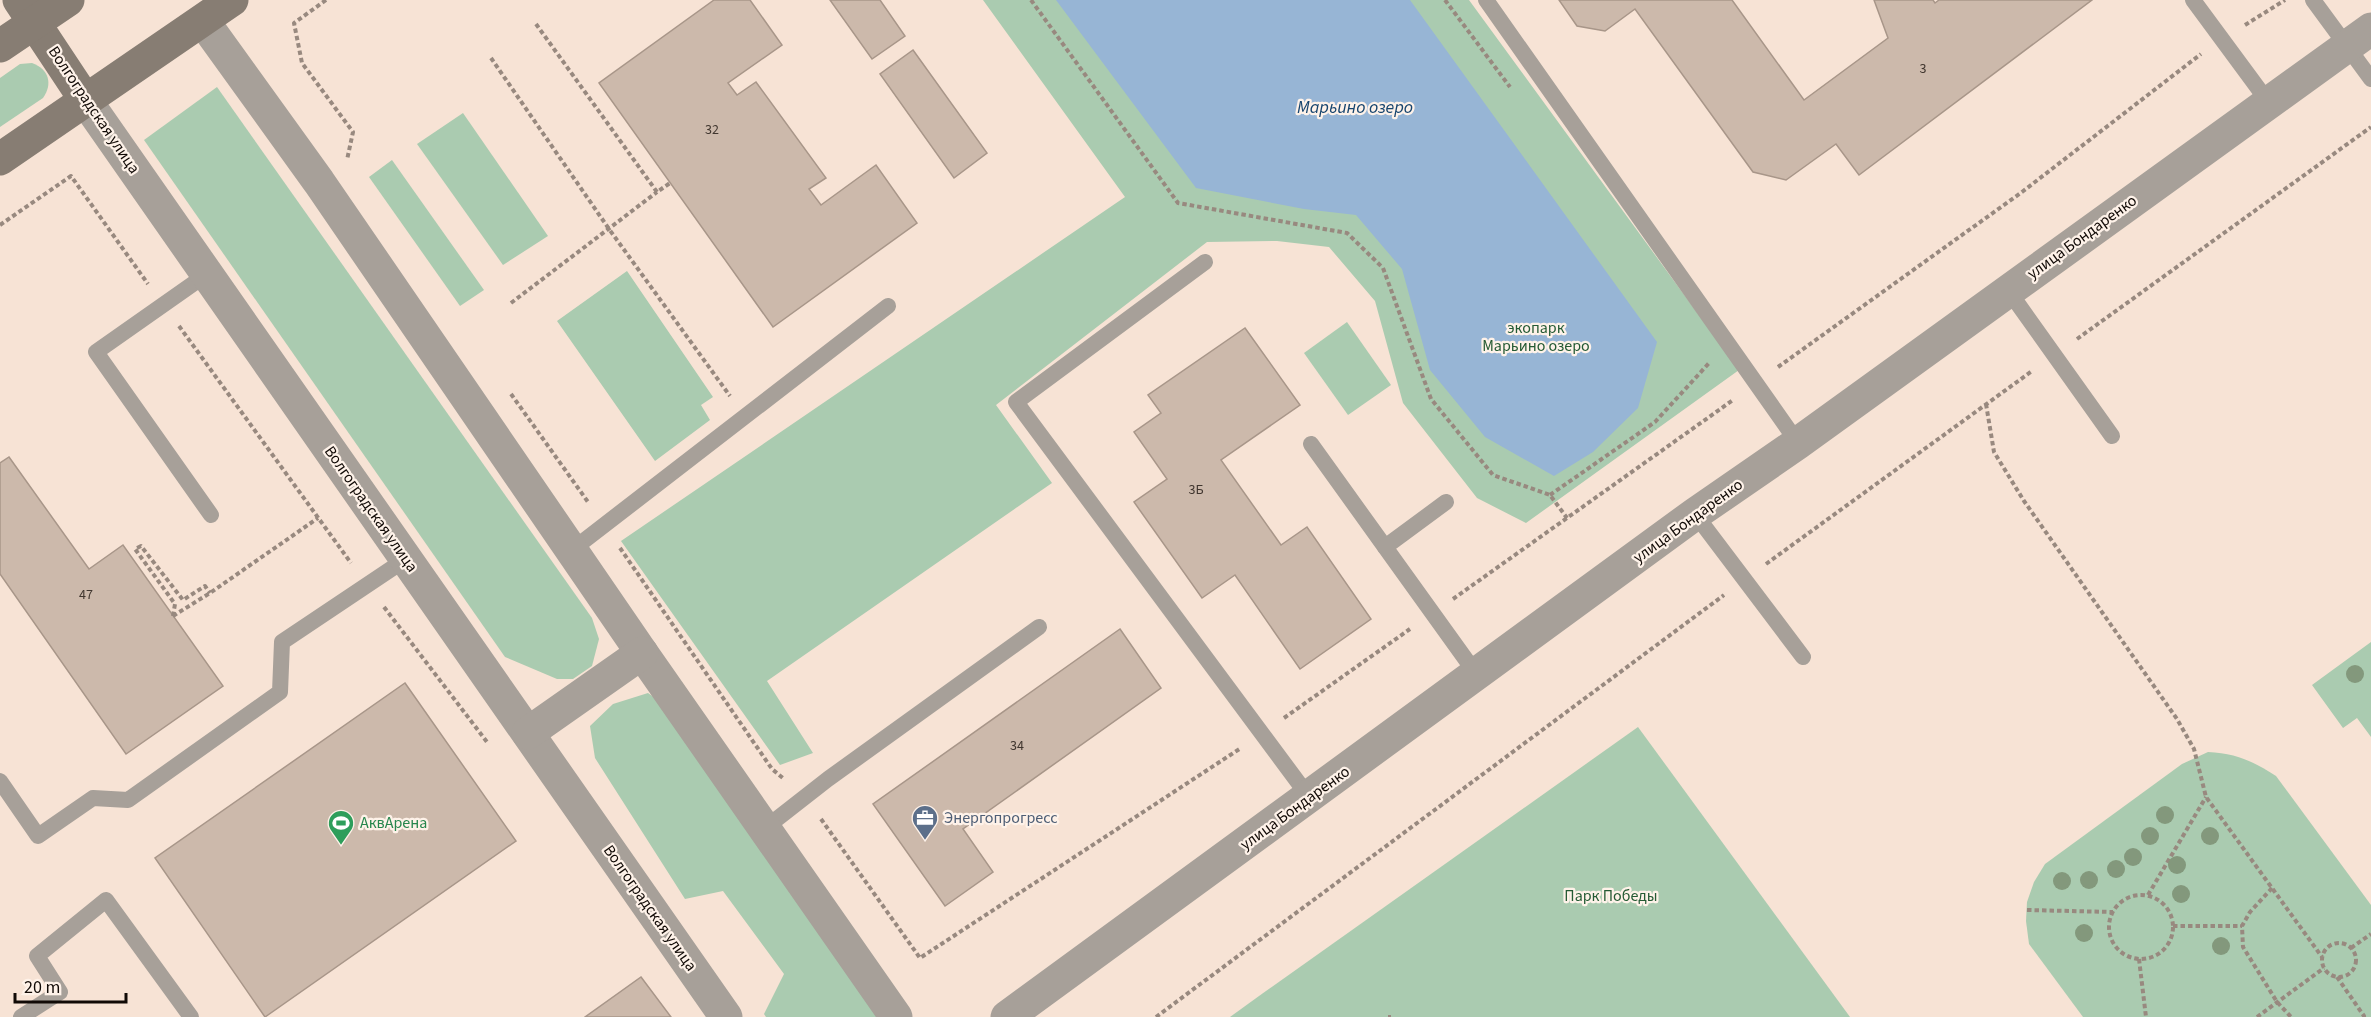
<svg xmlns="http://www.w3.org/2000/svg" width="2371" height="1017" font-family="'Source Sans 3',sans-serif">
	<rect width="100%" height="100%" fill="#f7e3d5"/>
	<g fill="#aacbb0">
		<path d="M 983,0 L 1469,0 L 1739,370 L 1526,523 L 1477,498 L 1403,403 L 1375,301 L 1329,247 L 1277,241 L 1207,242 L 996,405 L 1052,483 L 767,681 L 813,753 L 780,765 L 621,541 L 1125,197 Z"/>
		<path d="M 32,63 C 49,69 53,84 43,98 L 0,127 L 0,78 L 20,64 Z"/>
		<path d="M 217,87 L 592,618 L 599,639 L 592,666 L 573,679 L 557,679 L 505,657 L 144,140 Z"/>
		<path d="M 463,113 L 548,236 L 503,265 L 417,144 Z"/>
		<path d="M 392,160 L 484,290 L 460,306 L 369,177 Z"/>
		<path d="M 627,271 L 713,397 L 701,405 L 710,420 L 655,461 L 557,321 Z"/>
		<path d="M 1347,322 L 1391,385 L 1348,415 L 1304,353 Z"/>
		<path d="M 2371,642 L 2371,737 L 2357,718 L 2343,728 L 2312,685 Z"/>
		<path d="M 648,693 L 673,711 L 886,1017 L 766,1017 L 764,1014 L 784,974 L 723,891 L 685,899 L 595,758 L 590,726 L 613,704 Z"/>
		<path d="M 1638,727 L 1850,1017 L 1230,1017 L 1259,996 Z"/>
		<path d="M 2208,752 C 2235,753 2253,761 2276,776 L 2371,905 L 2371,1017 L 2083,1017 L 2029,944 L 2026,921 L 2027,902 L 2034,882 L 2045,864 L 2182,764 Z"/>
	</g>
	<path fill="#97b5d5" d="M 1056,0 L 1410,0 L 1657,342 L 1638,408 L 1593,452 L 1554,476 L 1485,437 L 1430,370 L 1402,269 L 1356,215 L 1304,209 L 1196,188 Z"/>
	<g fill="#ccb9ab" stroke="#a89689" stroke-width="1.5">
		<path d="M 714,0 L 750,0 L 782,45 L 728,83 L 737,95 L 756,82 L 826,178 L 809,189 L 821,205 L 876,165 L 917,223 L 773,327 L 599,83 Z"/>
		<path d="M 830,0 L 880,0 L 905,36 L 872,59 Z"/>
		<path d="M 1559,0 L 1732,0 L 1804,100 L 1888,38 L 1874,0 L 1933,0 L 1935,3 L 1939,0 L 2092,0 L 1859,175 L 1836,144 L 1786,180 L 1753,172 L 1635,9 L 1605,31 L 1577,26 Z"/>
		<path d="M 913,50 L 987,153 L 954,178 L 880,74 Z"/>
		<path d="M 1245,328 L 1300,405 L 1221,460 L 1281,545 L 1307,527 L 1371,619 L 1300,669 L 1235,575 L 1202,598 L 1134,502 L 1167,479 L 1134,432 L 1161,413 L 1148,395 Z"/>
		<path d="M 9,457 L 89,569 L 123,545 L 223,686 L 126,754 L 0,574 L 0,463 Z"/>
		<path d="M 1120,629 L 1161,688 L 963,829 L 993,872 L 945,906 L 873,804 Z"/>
		<path d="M 405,683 L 516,841 L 265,1017 L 155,858 Z"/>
		<path d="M 641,977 L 671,1017 L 585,1017 Z"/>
	</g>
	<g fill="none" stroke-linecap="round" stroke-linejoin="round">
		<g stroke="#98897f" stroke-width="4" stroke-dasharray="4.5 3" stroke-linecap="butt">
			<path d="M 326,0 L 294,23 L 302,63 L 353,132 L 347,160"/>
			<path d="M 1031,0 L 1178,203 L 1347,233 L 1383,268 L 1431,399 L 1493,475 L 1550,495 L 1567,518"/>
			<path d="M 1445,0 L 1510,87"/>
			<path d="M 536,24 L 657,192 L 670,183"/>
			<path d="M 2245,25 L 2285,0"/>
			<path d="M 491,58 L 609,229 L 730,396"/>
			<path d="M 0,225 L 71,176 L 148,284"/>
			<path d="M 511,303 L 657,192"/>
			<path d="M 179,326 L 351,563"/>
			<path d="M 2077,339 L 2371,127"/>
			<path d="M 1778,367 L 2022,192 L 2201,54"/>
			<path d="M 511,394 L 588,502"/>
			<path d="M 1986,404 L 1994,452 L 2024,501 L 2177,719 L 2194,749 L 2206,797 L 2322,957"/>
			<path d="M 1550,495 L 1655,422 L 1710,362"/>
			<path d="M 620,548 L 772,769 L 784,779"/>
			<path d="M 1766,564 L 2032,371"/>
			<path d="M 1453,599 L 1733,400"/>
			<path d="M 384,607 L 487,742"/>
			<path d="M 173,616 L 175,604 L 135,549 L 141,546 L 183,600 L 205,586 L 210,593"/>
			<path d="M 173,616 L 210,593 L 318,518"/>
			<path d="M 1284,718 L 1410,629"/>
			<path d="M 821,819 L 920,958 L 1241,748"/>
			<path d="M 2272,888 L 2250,912 L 2242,926 L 2243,947 L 2277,1002 L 2291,1017"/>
			<path d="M 2148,895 L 2206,797"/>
			<circle cx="2141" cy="927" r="32"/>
			<path d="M 2027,910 L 2113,912"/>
			<path d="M 2173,926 L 2242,926"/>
			<circle cx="2339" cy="960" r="17"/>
			<path d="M 2351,948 L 2371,934"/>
			<path d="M 2139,959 L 2146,1017"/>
			<path d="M 2337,977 L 2364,1016 L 2362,1017"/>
			<path d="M 1156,1017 L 1724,595"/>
			<path d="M 1388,1017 L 1391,1017"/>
			<path d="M 2257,1017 L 2324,968"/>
		</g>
		<g stroke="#a7a099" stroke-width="16">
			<path d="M 1486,0 L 1798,443"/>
			<path d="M 2193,0 L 2269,103"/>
			<path d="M 2313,0 L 2371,79"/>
			<path d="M 1205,262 L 1016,402 L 1309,797"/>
			<path d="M 207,274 L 96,352 L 211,515"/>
			<path d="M 2008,290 L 2112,436"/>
			<path d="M 1311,444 L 1385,547"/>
			<path d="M 1446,502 L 1385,547 L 1477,675"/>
			<path d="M 1695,514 L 1803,657"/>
			<path d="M 572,550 L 888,306"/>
			<path d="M 0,781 L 38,836 L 93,798 L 128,800 L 280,692 L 282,642 L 406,559"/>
			<path d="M 764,829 L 828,779 L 1039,627"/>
			<path d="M 21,1017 L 60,992 L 37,956 L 106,900 L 191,1017"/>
		</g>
		<g stroke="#a7a099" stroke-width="33">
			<path d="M 203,21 L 319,182 L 642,653 L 896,1017"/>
			<path d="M 86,101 L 726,1017"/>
			<path d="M 528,733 L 642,653"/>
			<path d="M 1007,1017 L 1695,514 L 1798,443 L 2371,29"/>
		</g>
		<g stroke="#877d73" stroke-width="33">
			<path d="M 19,0 L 86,101"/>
			<path d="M 0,46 L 68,0"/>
			<path d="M 0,159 L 232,0"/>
		</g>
	</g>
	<g fill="#83987c">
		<circle cx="2355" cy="674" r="9"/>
		<circle cx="2165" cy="815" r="9"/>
		<circle cx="2150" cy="836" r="9"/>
		<circle cx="2210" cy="836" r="9"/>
		<circle cx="2133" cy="857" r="9"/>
		<circle cx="2177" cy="865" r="9"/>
		<circle cx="2116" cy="869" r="9"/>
		<circle cx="2089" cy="880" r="9"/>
		<circle cx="2062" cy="881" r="9"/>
		<circle cx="2181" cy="894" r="9"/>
		<circle cx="2084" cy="933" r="9"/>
		<circle cx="2221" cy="946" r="9"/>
	</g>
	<defs>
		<g id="office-pin" transform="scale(1.35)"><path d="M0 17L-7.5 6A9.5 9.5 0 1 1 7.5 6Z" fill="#5c6f8a" stroke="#fef2e9"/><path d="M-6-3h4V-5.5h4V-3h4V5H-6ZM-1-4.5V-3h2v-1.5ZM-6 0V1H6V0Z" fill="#fff"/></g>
		<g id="stadium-pin" transform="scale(1.35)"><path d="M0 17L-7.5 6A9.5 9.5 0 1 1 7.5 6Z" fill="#2e9e5b" stroke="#fef2e9"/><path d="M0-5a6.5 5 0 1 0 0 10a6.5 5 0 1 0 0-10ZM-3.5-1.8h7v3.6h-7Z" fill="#fff"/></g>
	</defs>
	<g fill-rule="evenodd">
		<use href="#office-pin" x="925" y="818"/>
		<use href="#stadium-pin" x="341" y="823"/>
	</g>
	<g text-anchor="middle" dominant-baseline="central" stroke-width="4.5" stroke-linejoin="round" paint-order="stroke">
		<g font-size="14" fill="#40362f">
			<text x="1923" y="69">3</text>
			<text x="712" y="130">32</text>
			<text x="1196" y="490">3Б</text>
			<text x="86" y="595">47</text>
			<text x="1017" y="746">34</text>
		</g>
		<g font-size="16" fill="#110a06" stroke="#fef2e9">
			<text transform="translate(94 110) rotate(56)">Волгоградская улица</text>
			<text transform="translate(2082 237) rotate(-36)">улица Бондаренко</text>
			<text transform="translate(371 509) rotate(55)">Волгоградская улица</text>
			<text transform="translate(1688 521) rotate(-36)">улица Бондаренко</text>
			<text transform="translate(1295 808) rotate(-36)">улица Бондаренко</text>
			<text transform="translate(650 908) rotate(55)">Волгоградская улица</text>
		</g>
		<g font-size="16" fill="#245a33" stroke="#fef2e9">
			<text x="1536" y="328">экопарк<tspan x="1536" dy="18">Марьино озеро</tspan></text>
			<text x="1611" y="896">Парк Победы</text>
		</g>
		<g font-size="16" fill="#4e5e75" stroke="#fef2e9" text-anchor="start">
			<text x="944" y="818">Энергопрогресс</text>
		</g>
		<g font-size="16" fill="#27864d" stroke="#fef2e9" text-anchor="start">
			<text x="360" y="823">АквАрена</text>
		</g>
		<g font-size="18" font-style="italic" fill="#16446e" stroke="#fef2e9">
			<text x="1355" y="107">Марьино озеро</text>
		</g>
	</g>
	<path d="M15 993v9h111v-9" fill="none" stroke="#110a06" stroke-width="3"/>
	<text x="24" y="993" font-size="18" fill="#110a06" stroke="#fef2e9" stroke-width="4.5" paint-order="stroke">20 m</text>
</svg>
